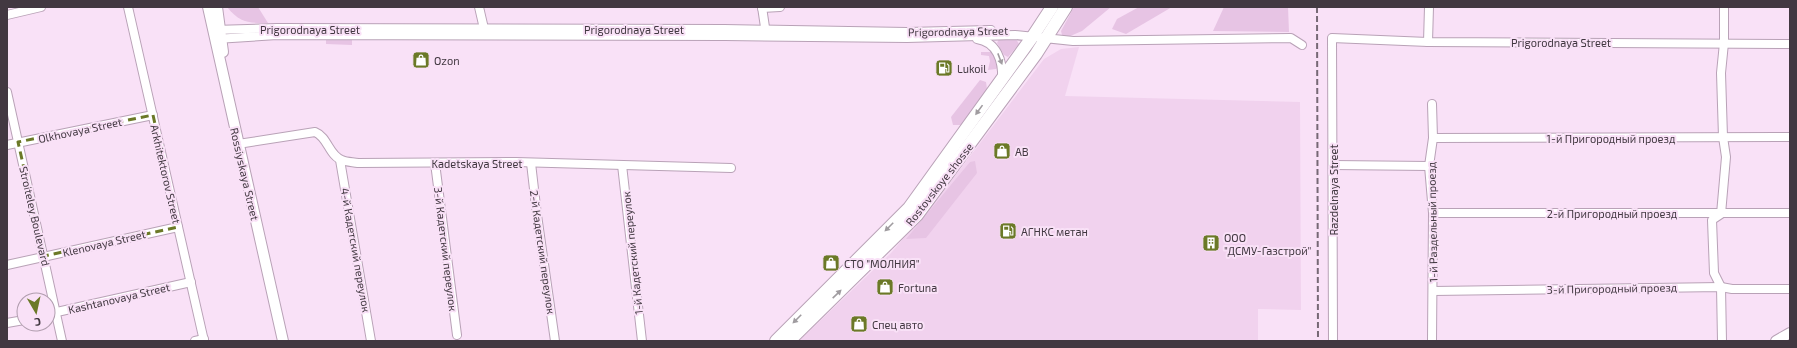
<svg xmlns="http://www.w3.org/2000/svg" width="1797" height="348" font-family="'Exo 2',sans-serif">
	<rect width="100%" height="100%" fill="#f9e1f7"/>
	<path fill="#f1d2ee" d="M 1079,47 L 1065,96 L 1300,102 L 1301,310 L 1258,309 L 1258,341 L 799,341 L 891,253 L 939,197 L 1044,59 L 1061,49 Z"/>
	<g fill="#e7c4e4">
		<path d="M 227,7 L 258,7 L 268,23 C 248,23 240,23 227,7 Z"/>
		<path d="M 1074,7 L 1111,7 L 1082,31 L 1068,37 L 1062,35 L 1061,31 Z"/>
		<path d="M 1139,7 L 1172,7 L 1126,34 L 1112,29 L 1117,19 Z"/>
		<path d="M 1224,7 L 1288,7 L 1289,32 L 1213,31 Z"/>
		<path d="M 326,38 L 352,38 L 352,45 L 326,44 Z"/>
		<path d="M 999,39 L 1016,39 L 1019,44 L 1008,57 L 1004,55 L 997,43 Z"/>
		<path d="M 981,52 L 991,52 L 1000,65 L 996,69 L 988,70 L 990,61 L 989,56 L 981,55 Z"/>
		<path d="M 980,80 L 986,82 L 987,89 L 961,125 L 953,125 L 951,117 Z"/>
		<path d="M 975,161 L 977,173 L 926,238 L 906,239 L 970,162 Z"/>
	</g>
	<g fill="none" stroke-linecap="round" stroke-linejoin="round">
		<g stroke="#b9a2b7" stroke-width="10">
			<g id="minor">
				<path d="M 128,7 L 204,341"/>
				<path d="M 479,7 L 485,33"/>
				<path d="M 762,7 L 766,34"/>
				<path d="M 762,8 L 780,7"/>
				<path d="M 7,15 L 41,7"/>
				<path d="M 214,30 L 277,28 L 724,29 L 907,32 L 991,30"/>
				<path d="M 216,39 L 277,35 L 725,36 L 907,38 L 1015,35 L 1073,41 L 1291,38 L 1302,45"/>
				<path d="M 977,39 C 997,42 1003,61 1002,79"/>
				<path d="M 1428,42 L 1429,7"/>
				<path d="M 7,92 L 62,341"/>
				<path d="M 1432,104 L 1433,138 L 1429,166 L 1433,213 L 1432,341"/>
				<path d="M 1433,138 L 1790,137"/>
				<path d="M 238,144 L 315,132 C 328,137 329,156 342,160 C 346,162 353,162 358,163 L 516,162 L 731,168"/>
				<path d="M 7,145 L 153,115"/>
				<path d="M 340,160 L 371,341"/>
				<path d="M 435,163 L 457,335"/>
				<path d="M 531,163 L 537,215 L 555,341"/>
				<path d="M 622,165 L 642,341"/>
				<path d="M 1333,165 L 1429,166"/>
				<path d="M 1433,213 L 1790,213"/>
				<path d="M 7,265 L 178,227"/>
				<path d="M 1433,291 L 1721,287 L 1732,289 L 1790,289"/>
				<path d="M 48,314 L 191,282"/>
				<path d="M 7,323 L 24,320"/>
				<path d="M 195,341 L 204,339"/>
				<path d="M 1333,341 L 1332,38 L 1428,42 L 1790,44"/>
				<path d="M 1722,341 L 1721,287 L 1714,273 L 1712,220 L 1721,214 L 1726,157 L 1723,137 L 1721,73 L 1724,43 L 1724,7"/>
			</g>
		</g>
		<g stroke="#b9a2b7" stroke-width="12">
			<g id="major">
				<path d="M 208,7 L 283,341"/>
				<path d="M 217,7 L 223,52"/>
				<path d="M 1776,341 L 1790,333"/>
			</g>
		</g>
		<g stroke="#b9a2b7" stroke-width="14">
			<g id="highway">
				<path d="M 776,341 L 909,208 L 1033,36 L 1052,7"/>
				<path d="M 789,341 L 917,215 L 1036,54 L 1066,7"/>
			</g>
		</g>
		<use href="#minor" stroke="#fff" stroke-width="8"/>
		<use href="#major" stroke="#fff" stroke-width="10"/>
		<use href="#highway" stroke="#fff" stroke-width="12"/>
		<path stroke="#766875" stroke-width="2" stroke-dasharray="6 3" stroke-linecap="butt" d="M 1317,7 L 1318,341"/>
	</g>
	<defs><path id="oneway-solid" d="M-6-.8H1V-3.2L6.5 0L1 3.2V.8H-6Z"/></defs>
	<g fill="#a09ca0">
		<use href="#oneway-solid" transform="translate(1000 59) rotate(69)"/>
		<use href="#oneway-solid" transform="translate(979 110) rotate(126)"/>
		<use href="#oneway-solid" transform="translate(889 227) rotate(135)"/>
		<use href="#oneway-solid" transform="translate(837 294) rotate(-44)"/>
		<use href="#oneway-solid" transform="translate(797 319) rotate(135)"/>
	</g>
	<path fill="none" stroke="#6b7927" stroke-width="3" stroke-dasharray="8 5" stroke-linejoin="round" d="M 153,115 L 178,227 L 44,256 L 18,142 Z"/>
	<defs>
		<g id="shop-square" transform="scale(0.9)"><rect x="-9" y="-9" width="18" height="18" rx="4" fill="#6b7927" stroke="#f9e1f7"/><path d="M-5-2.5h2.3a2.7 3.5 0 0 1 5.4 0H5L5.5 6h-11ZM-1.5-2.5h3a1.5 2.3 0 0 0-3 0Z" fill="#fff"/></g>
		<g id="fuel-square" transform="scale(0.9)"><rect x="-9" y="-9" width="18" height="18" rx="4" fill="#6b7927" stroke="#f9e1f7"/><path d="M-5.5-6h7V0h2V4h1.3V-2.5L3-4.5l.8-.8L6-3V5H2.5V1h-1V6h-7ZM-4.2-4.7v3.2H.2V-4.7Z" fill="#fff"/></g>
		<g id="building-square" transform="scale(0.9)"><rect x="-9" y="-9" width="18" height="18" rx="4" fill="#6b7927" stroke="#f9e1f7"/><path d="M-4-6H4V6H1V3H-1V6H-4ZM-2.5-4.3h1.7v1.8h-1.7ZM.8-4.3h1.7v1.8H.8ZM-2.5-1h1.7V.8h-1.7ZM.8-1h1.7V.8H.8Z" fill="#fff"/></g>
	</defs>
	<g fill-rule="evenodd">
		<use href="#shop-square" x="421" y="60"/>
		<use href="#fuel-square" x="944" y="68"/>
		<use href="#shop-square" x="1002" y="151"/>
		<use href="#fuel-square" x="1008" y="231"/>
		<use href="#building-square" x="1211" y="243"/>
		<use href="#shop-square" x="831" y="263"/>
		<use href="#shop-square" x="885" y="287"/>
		<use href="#shop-square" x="859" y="324"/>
	</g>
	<g text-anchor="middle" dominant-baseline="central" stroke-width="4" stroke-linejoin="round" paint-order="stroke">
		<g font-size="11" fill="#423841" stroke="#f9e1f7">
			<text x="310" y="29">Prigorodnaya Street</text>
			<text x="634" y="29">Prigorodnaya Street</text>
			<text transform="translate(958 31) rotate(-1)">Prigorodnaya Street</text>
			<text x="1561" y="42">Prigorodnaya Street</text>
			<text transform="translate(80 130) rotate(-12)">Olkhovaya Street</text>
			<text x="1611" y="138">1-й Пригородный проезд</text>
			<text x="477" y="163">Kadetskaya Street</text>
			<text transform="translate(166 174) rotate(77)">Arkhitektorov Street</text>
			<text transform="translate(245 174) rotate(77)">Rossiyskaya Street</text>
			<text transform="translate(939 184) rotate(-52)">Rostovskoye shosse</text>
			<text transform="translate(1333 190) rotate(-90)">Razdelnaya Street</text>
			<text x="1612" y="213">2-й Пригородный проезд</text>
			<text transform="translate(35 216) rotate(77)">Stroiteley Boulevard</text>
			<text transform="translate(1432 222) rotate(-91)">1-й Раздельный проезд</text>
			<text transform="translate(104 243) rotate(-13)">Klenovaya Street</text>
			<text transform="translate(446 249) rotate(83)">3-й Кадетский переулок</text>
			<text transform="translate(356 250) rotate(80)">4-й Кадетский переулок</text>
			<text transform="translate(543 252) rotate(82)">2-й Кадетский переулок</text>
			<text transform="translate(632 253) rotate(-96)">1-й Кадетский переулок</text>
			<text transform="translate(1612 288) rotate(-1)">3-й Пригородный проезд</text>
			<text transform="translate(119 298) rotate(-13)">Kashtanovaya Street</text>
		</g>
		<g font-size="11" fill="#423841" stroke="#f9e1f7" text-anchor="start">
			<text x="434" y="60">Ozon</text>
			<text x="957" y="68">Lukoil</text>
			<text x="1015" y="151">АВ</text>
			<text x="1021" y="231">АГНКС метан</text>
			<text x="1224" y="237">ООО<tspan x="1224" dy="13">"ДСМУ-Газстрой"</tspan></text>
			<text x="844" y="263">СТО "МОЛНИЯ"</text>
			<text x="898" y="287">Fortuna</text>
			<text x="872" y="324">Спец авто</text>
		</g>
	</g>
	<rect width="1797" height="348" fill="none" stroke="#423841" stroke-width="16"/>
	<g transform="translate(36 312) rotate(171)"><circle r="19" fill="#f9e1f7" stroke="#b09dae"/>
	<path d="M0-3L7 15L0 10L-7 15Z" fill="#6b7927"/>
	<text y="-6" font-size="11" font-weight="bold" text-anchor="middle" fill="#423841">С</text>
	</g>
</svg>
